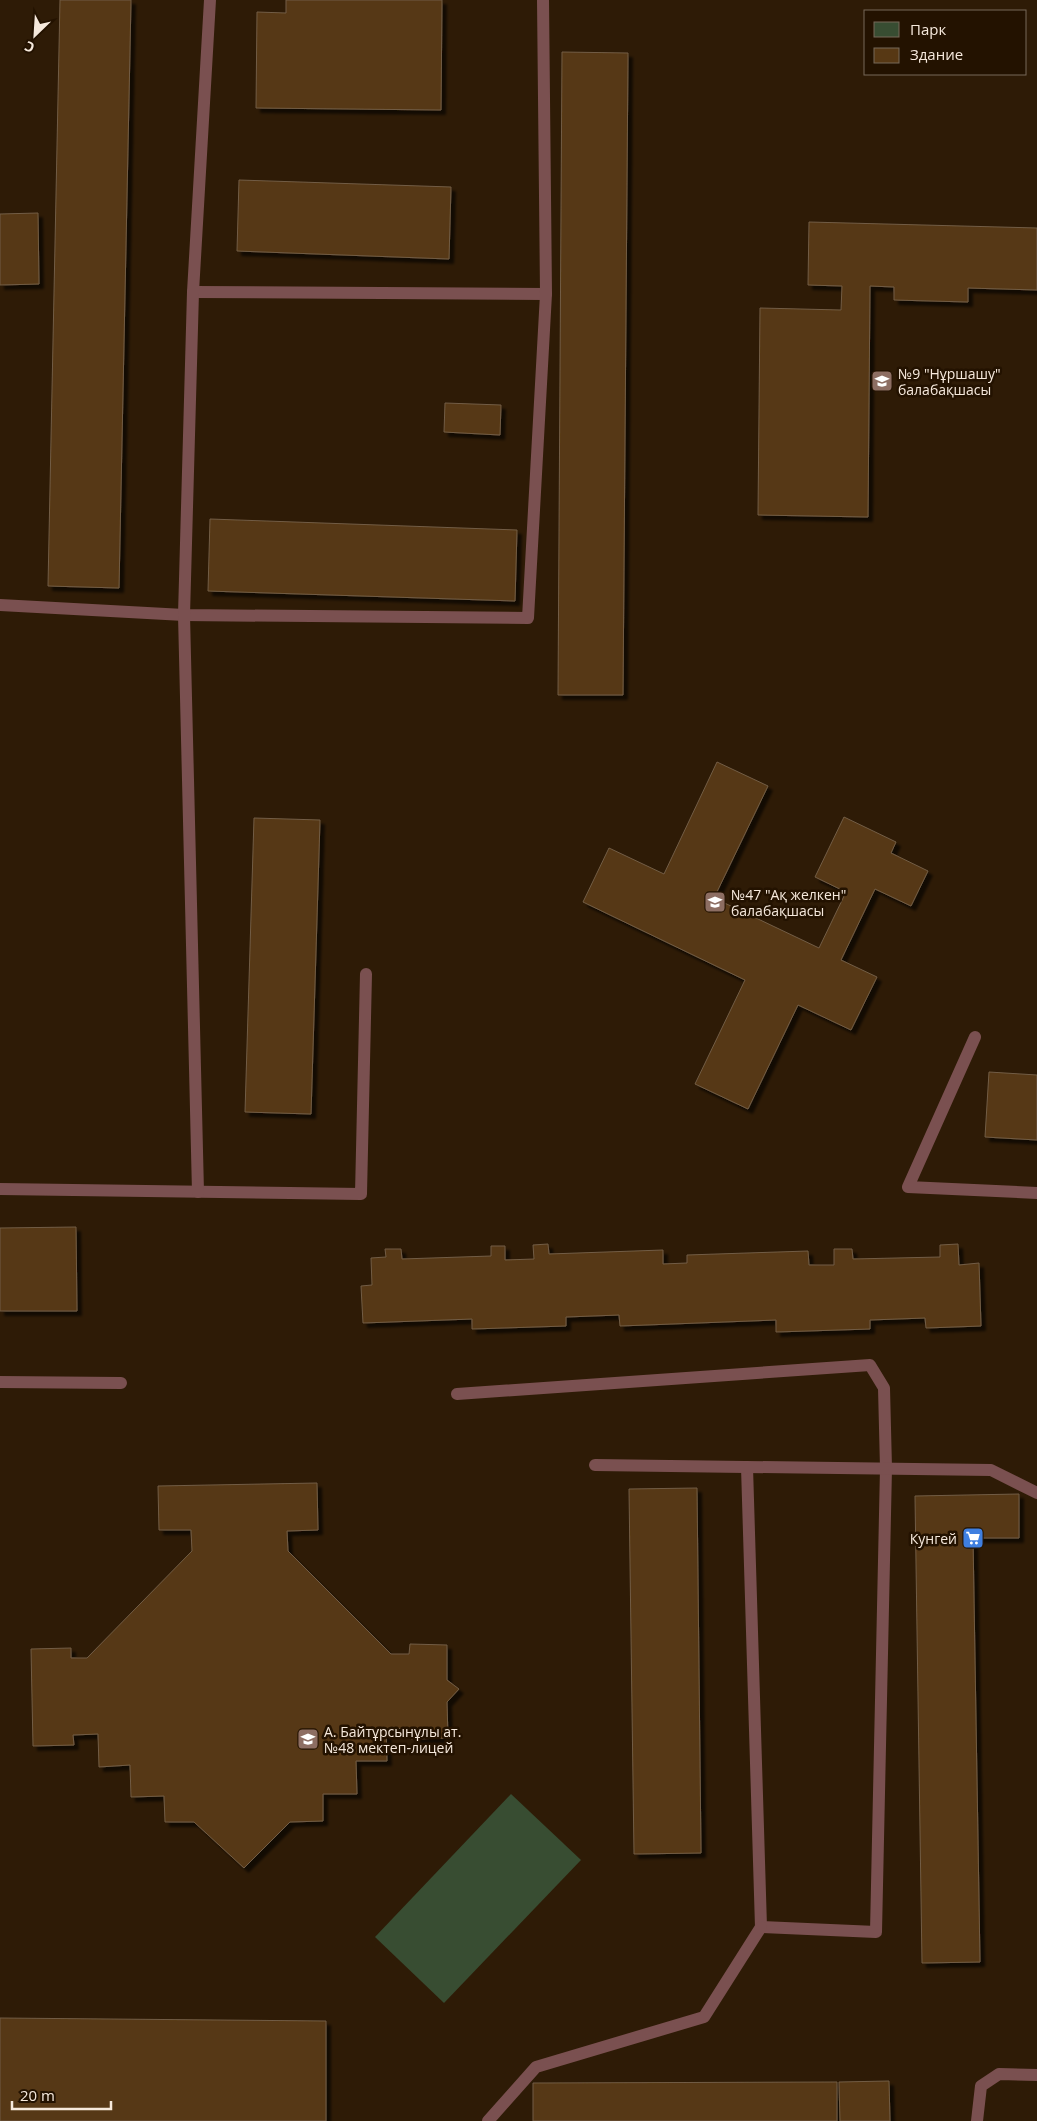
<svg xmlns="http://www.w3.org/2000/svg" width="1037" height="2121" font-family="'Open Sans',sans-serif">
	<defs>
		<filter id="shadow"><feDropShadow dx="4.5" dy="4.5" stdDeviation="1" flood-color="#0009"/></filter>
	</defs>
	<rect width="100%" height="100%" fill="#2e1b06"/>
	<path fill="#384d32" d="M 511,1794 L 581,1860 L 444,2003 L 375,1937 Z"/>
	<g fill="#573814" stroke="#725d46" filter="url(#shadow)">
		<path d="M 60,0 L 131,0 L 119,588 L 48,586 Z"/>
		<path d="M 286,0 L 442,0 L 441,110 L 256,108 L 257,12 L 286,13 Z"/>
		<path d="M 562,52 L 628,53 L 623,695 L 558,695 Z"/>
		<path d="M 239,180 L 451,187 L 449,259 L 237,251 Z"/>
		<path d="M 38,213 L 39,284 L 0,285 L 0,214 Z"/>
		<path d="M 809,222 L 1037,228 L 1037,290 L 968,288 L 968,302 L 894,300 L 894,287 L 870,286 L 868,517 L 758,515 L 760,308 L 841,310 L 842,286 L 808,285 Z"/>
		<path d="M 445,403 L 501,405 L 500,435 L 444,432 Z"/>
		<path d="M 210,519 L 517,530 L 515,601 L 208,591 Z"/>
		<path d="M 717,762 L 768,786 L 714,898 L 819,948 L 846,892 L 815,877 L 844,817 L 896,842 L 891,853 L 928,871 L 911,906 L 875,889 L 841,960 L 877,977 L 851,1030 L 798,1005 L 748,1109 L 695,1084 L 745,980 L 583,902 L 609,848 L 664,874 Z"/>
		<path d="M 254,818 L 320,820 L 311,1114 L 245,1112 Z"/>
		<path d="M 989,1072 L 1037,1075 L 1037,1140 L 985,1137 Z"/>
		<path d="M 76,1227 L 77,1311 L 0,1311 L 0,1228 Z"/>
		<path d="M 548,1244 L 549,1254 L 663,1250 L 663,1264 L 687,1263 L 687,1255 L 808,1251 L 809,1265 L 834,1265 L 834,1249 L 852,1249 L 853,1259 L 940,1257 L 940,1245 L 958,1244 L 959,1265 L 979,1263 L 981,1326 L 926,1328 L 925,1318 L 870,1320 L 870,1329 L 776,1332 L 776,1320 L 620,1326 L 619,1315 L 566,1317 L 566,1326 L 472,1329 L 472,1319 L 363,1323 L 361,1286 L 372,1285 L 371,1258 L 386,1257 L 385,1249 L 401,1249 L 402,1259 L 491,1256 L 491,1246 L 505,1246 L 505,1260 L 534,1259 L 533,1245 Z"/>
		<path d="M 317,1483 L 318,1530 L 287,1531 L 288,1551 L 391,1654 L 409,1654 L 410,1644 L 447,1645 L 447,1680 L 459,1689 L 447,1702 L 448,1738 L 411,1739 L 411,1728 L 386,1729 L 387,1761 L 356,1761 L 357,1794 L 323,1794 L 323,1821 L 290,1822 L 244,1868 L 194,1822 L 165,1822 L 164,1796 L 131,1797 L 130,1765 L 99,1767 L 98,1734 L 73,1735 L 74,1745 L 33,1746 L 31,1649 L 71,1648 L 71,1658 L 87,1658 L 192,1551 L 191,1530 L 159,1530 L 158,1486 Z"/>
		<path d="M 697,1488 L 701,1853 L 634,1854 L 629,1489 Z"/>
		<path d="M 1019,1494 L 1019,1538 L 973,1538 L 980,1962 L 922,1963 L 915,1496 Z"/>
		<path d="M 0,2018 L 326,2021 L 326,2121 L 0,2121 Z"/>
		<path d="M 889,2081 L 890,2121 L 840,2121 L 839,2082 Z"/>
		<path d="M 837,2082 L 837,2121 L 533,2121 L 533,2083 Z"/>
	</g>
	<g fill="none" stroke-linecap="round" stroke-linejoin="round">
		<g stroke="#7a5050" stroke-width="12">
			<path d="M 193,292 L 546,294"/>
			<path d="M 0,605 L 184,615 L 528,618 L 546,294 L 543,0"/>
			<path d="M 975,1037 L 908,1187 L 1037,1193"/>
			<path d="M 0,1189 L 361,1194 L 366,974"/>
			<path d="M 198,1192 L 184,615 L 193,292 L 210,0"/>
			<path d="M 0,1382 L 121,1383"/>
			<path d="M 457,1394 L 870,1365 L 884,1388 L 886,1468 L 876,1932 L 761,1927 L 747,1467"/>
			<path d="M 595,1465 L 991,1470 L 1037,1493"/>
			<path d="M 488,2121 L 536,2067 L 704,2017 L 761,1927"/>
			<path d="M 977,2121 L 981,2086 L 999,2074 L 1037,2075"/>
		</g>
	</g>
	<defs>
		<g id="school-square" transform="scale(1.125)"><rect x="-9" y="-9" width="18" height="18" rx="4" fill="#8d6e63" stroke="#231200"/><path d="M0-5L7-2L0 1L-7-2ZM-4 1L0 2.5L4 1V4Q0 6-4 4Z" fill="#fff"/></g>
		<g id="supermarket-square" transform="scale(1.125)"><rect x="-9" y="-9" width="18" height="18" rx="4" fill="#3f7fe0" stroke="#231200"/><path d="M-6-5.5h2.5l.6 2H6L4.5 2H-2.5L-4.4-4H-6ZM-1.5 3.2a1.3 1.3 0 1 0 .1 0ZM3 3.2a1.3 1.3 0 1 0 .1 0Z" fill="#fff"/></g>
	</defs>
	<g fill-rule="evenodd">
		<use href="#school-square" x="882" y="381"/>
		<use href="#school-square" x="715" y="902"/>
		<use href="#supermarket-square" x="973" y="1538"/>
		<use href="#school-square" x="308" y="1739"/>
	</g>
	<g text-anchor="middle" dominant-baseline="central" stroke-width="5" stroke-linejoin="round" paint-order="stroke">
		<g font-size="14" fill="#f6e9dc" stroke="#231200" text-anchor="start">
			<text x="898" y="373">№9 "Нұршашу"<tspan x="898" dy="16">балабақшасы</tspan></text>
			<text x="731" y="894">№47 "Ақ желкен"<tspan x="731" dy="16">балабақшасы</tspan></text>
			<text x="957" y="1538" text-anchor="end">Кунгей</text>
			<text x="324" y="1731">А. Байтұрсынұлы ат.<tspan x="324" dy="16">№48 мектеп-лицей</tspan></text>
		</g>
	</g>
	<rect x="864" y="10" width="162" height="65" fill="#231200" stroke="#776858"/>
	<rect x="874" y="22" width="25" height="15" fill="#384d32" stroke="#776858"/>
	<text x="910" y="35" font-size="15" fill="#f6e9dc">Парк</text>
	<rect x="874" y="48" width="25" height="15" fill="#573814" stroke="#776858"/>
	<text x="910" y="60" font-size="15" fill="#f6e9dc">Здание</text>
	<g transform="translate(35 35) rotate(205)" stroke="#231200" stroke-width="4" paint-order="stroke">
	<path d="M0-4L9 19L0 12L-9 19Z" fill="#f6e9dc"/>
	<text y="-8" font-size="14" font-weight="bold" text-anchor="middle" fill="#f6e9dc">С</text>
	</g>
	<path d="M12 2101v8h99v-8" fill="none" stroke="#f6e9dc" stroke-width="2.5"/>
	<text x="20" y="2101" font-size="15" fill="#f6e9dc" stroke="#231200" stroke-width="4" paint-order="stroke">20 m</text>
</svg>
